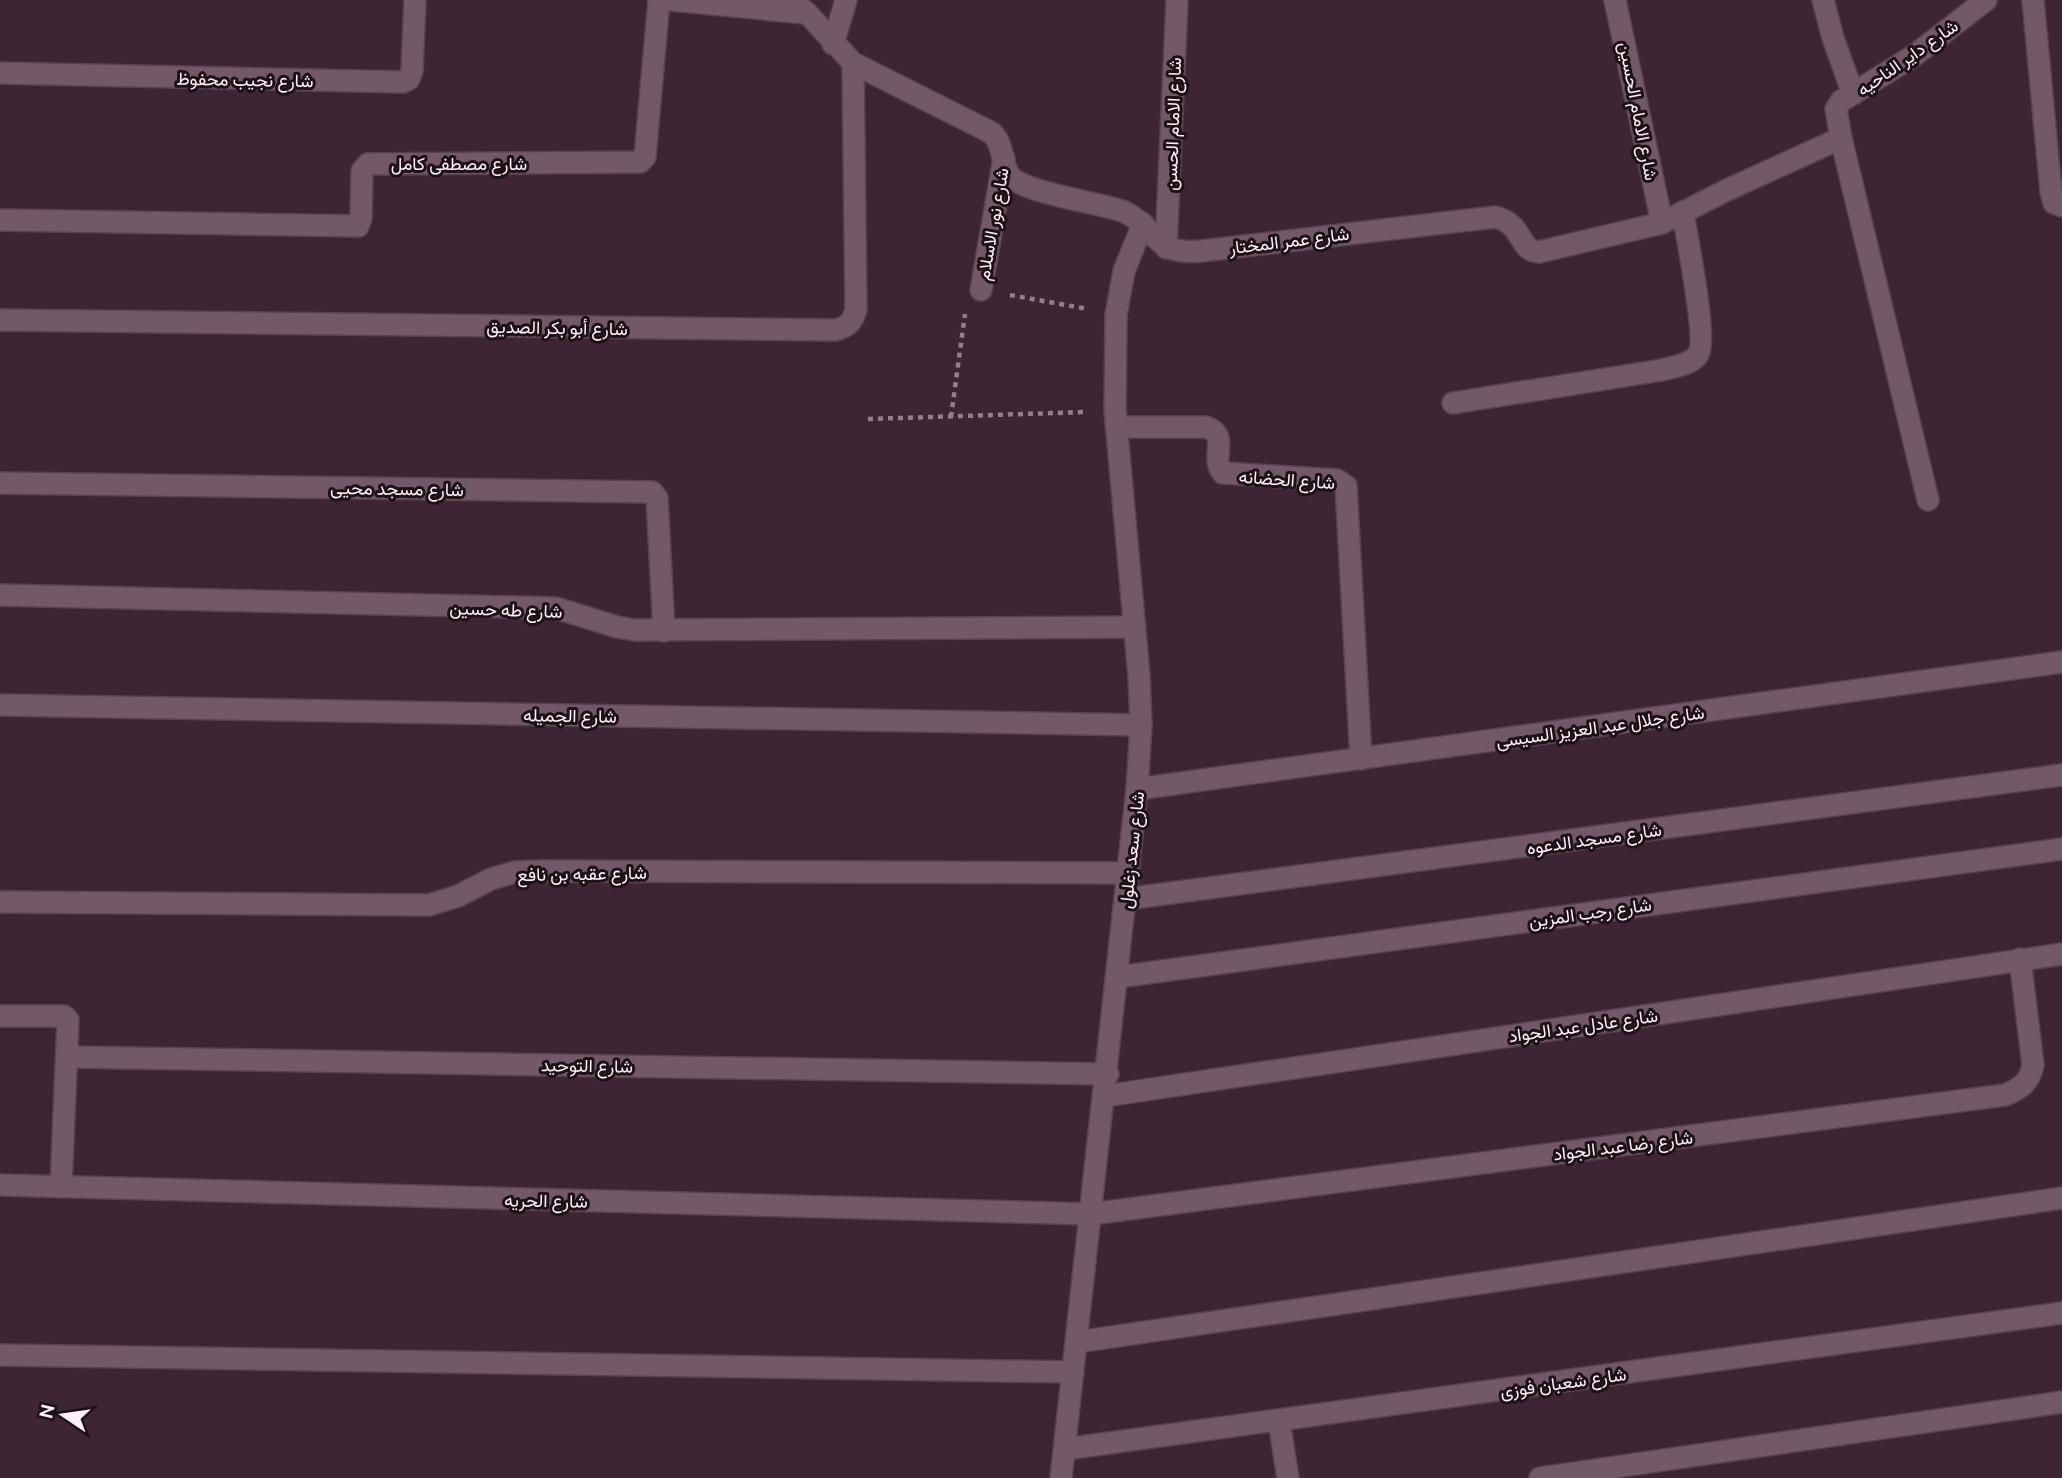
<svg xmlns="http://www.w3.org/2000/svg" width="2062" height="1478" font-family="Ubuntu,Vazirmatn,sans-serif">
	<rect width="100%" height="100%" fill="#3e2534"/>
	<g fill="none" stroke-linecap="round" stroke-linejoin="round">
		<!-- minor casing -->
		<g stroke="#59414f" stroke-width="24">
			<g id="minor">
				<polyline points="671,0 805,13"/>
				<path d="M790,0L807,13L853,63L992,133C1005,145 1000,165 1011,177C1026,193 1101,203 1125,212C1161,231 1152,255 1201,251L1495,217C1525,224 1517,251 1539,252L1662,223L1727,190L1841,138"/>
				<polyline points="1615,0 1662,223"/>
				<polyline points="1823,0 1833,38 1853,94"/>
				<polyline points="2033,0 2051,192 2054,203 2062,206"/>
				<polyline points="833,44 846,0"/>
				<polyline points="0,73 403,82 409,79 412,71 415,0"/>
				<polyline points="0,220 358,226 361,218 362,171 368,164 640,162 645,157 659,0"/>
				<polyline points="1166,248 1177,0"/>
				<polyline points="981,290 1004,158"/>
				<path d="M0,320L835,330C848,327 852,322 856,310L853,63"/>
				<path d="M1453,403L1662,370C1673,367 1689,365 1697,356C1709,342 1686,235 1683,212"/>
				<path d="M1117,427H1206C1231,436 1209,457 1223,473L1337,480L1346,486L1361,759"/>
				<polyline points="0,483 652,492 657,498 664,631"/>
				<polyline points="1928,500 1841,138 1836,109 1841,101 1915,55 1986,0"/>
				<polyline points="0,595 556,608 617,627 635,630 1135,627"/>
				<polyline points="0,705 1141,725"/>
				<polyline points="1137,789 2062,662"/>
				<polyline points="1126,899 2062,775"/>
				<polyline points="0,902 429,905 458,896 491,879 515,872 544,871 1129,873"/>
				<polyline points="1118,977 2062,849"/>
				<polyline points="0,1016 64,1016 68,1020 61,1187"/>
				<polyline points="67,1057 1108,1074"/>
				<polyline points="1105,1096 2062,954"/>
				<path d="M0,1185L1091,1214L2005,1095C2020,1089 2030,1082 2033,1065L2020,959"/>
				<polyline points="1077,1342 2062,1198"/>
				<polyline points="0,1355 1073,1372"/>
				<polyline points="1279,1421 1288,1478"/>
				<polyline points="1065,1449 2062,1313"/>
				<polyline points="1061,1478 1137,789 1141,725 1139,676 1115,410 1116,315 1124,271 1143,224"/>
				<polyline points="1540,1478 2062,1402"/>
			</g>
		</g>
		<!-- path -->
		<g stroke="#957f8c" stroke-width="4.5" stroke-dasharray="5 5" stroke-linecap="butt">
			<polyline points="1010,295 1088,309"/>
			<polyline points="951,417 965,314"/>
			<polyline points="868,419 1086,412"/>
		</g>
		<!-- minor -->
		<use href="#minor" stroke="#735968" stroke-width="21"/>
	</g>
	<g text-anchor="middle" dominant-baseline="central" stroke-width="6" stroke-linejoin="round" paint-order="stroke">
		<!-- street labels -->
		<g font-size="18" fill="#ffedf7" stroke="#1e1219">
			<text transform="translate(1907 57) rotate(-35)">شارع داير الناحيه</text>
			<text transform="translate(245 79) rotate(1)">شارع نجيب محفوظ</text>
			<text transform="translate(1639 111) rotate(79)">شارع الامام الحسين</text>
			<text transform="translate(1172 124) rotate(-88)">شارع الامام الحسن</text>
			<text x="459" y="163">شارع مصطفى كامل</text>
			<text transform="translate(992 224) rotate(-80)">شارع نور الاسلام</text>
			<text transform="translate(1289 240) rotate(-7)">شارع عمر المختار</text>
			<text transform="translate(557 327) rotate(1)">شارع أبو بكر الصديق</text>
			<text transform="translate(1287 479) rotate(4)">شارع الحضانه</text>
			<text transform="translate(397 488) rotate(1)">شارع مسجد محيى</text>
			<text transform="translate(506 609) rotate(2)">شارع طه حسين</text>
			<text transform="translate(570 715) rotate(1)">شارع الجميله</text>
			<text transform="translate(1600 726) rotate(-8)">شارع جلال عبد العزيز السيسى</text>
			<text transform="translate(1594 838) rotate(-8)">شارع مسجد الدعوه</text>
			<text transform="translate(1131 850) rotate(-84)">شارع سعد زغلول</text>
			<text transform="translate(582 873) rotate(-1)">شارع عقبه بن نافع</text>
			<text transform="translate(1590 912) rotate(-8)">شارع رجب المزين</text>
			<text transform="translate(1583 1025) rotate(-8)">شارع عادل عبد الجواد</text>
			<text transform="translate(587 1065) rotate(1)">شارع التوحيد</text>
			<text transform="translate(1623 1145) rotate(-7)">شارع رضا عبد الجواد</text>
			<text transform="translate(546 1200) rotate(1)">شارع الحريه</text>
			<text transform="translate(1563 1382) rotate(-8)">شارع شعبان فوزى</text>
		</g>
	</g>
	<!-- north arrow -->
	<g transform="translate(63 1415) rotate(283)" stroke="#1e1219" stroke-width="5" paint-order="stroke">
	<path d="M0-5L12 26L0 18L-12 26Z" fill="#ffedf7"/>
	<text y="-10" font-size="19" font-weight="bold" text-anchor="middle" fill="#ffedf7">N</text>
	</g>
</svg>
